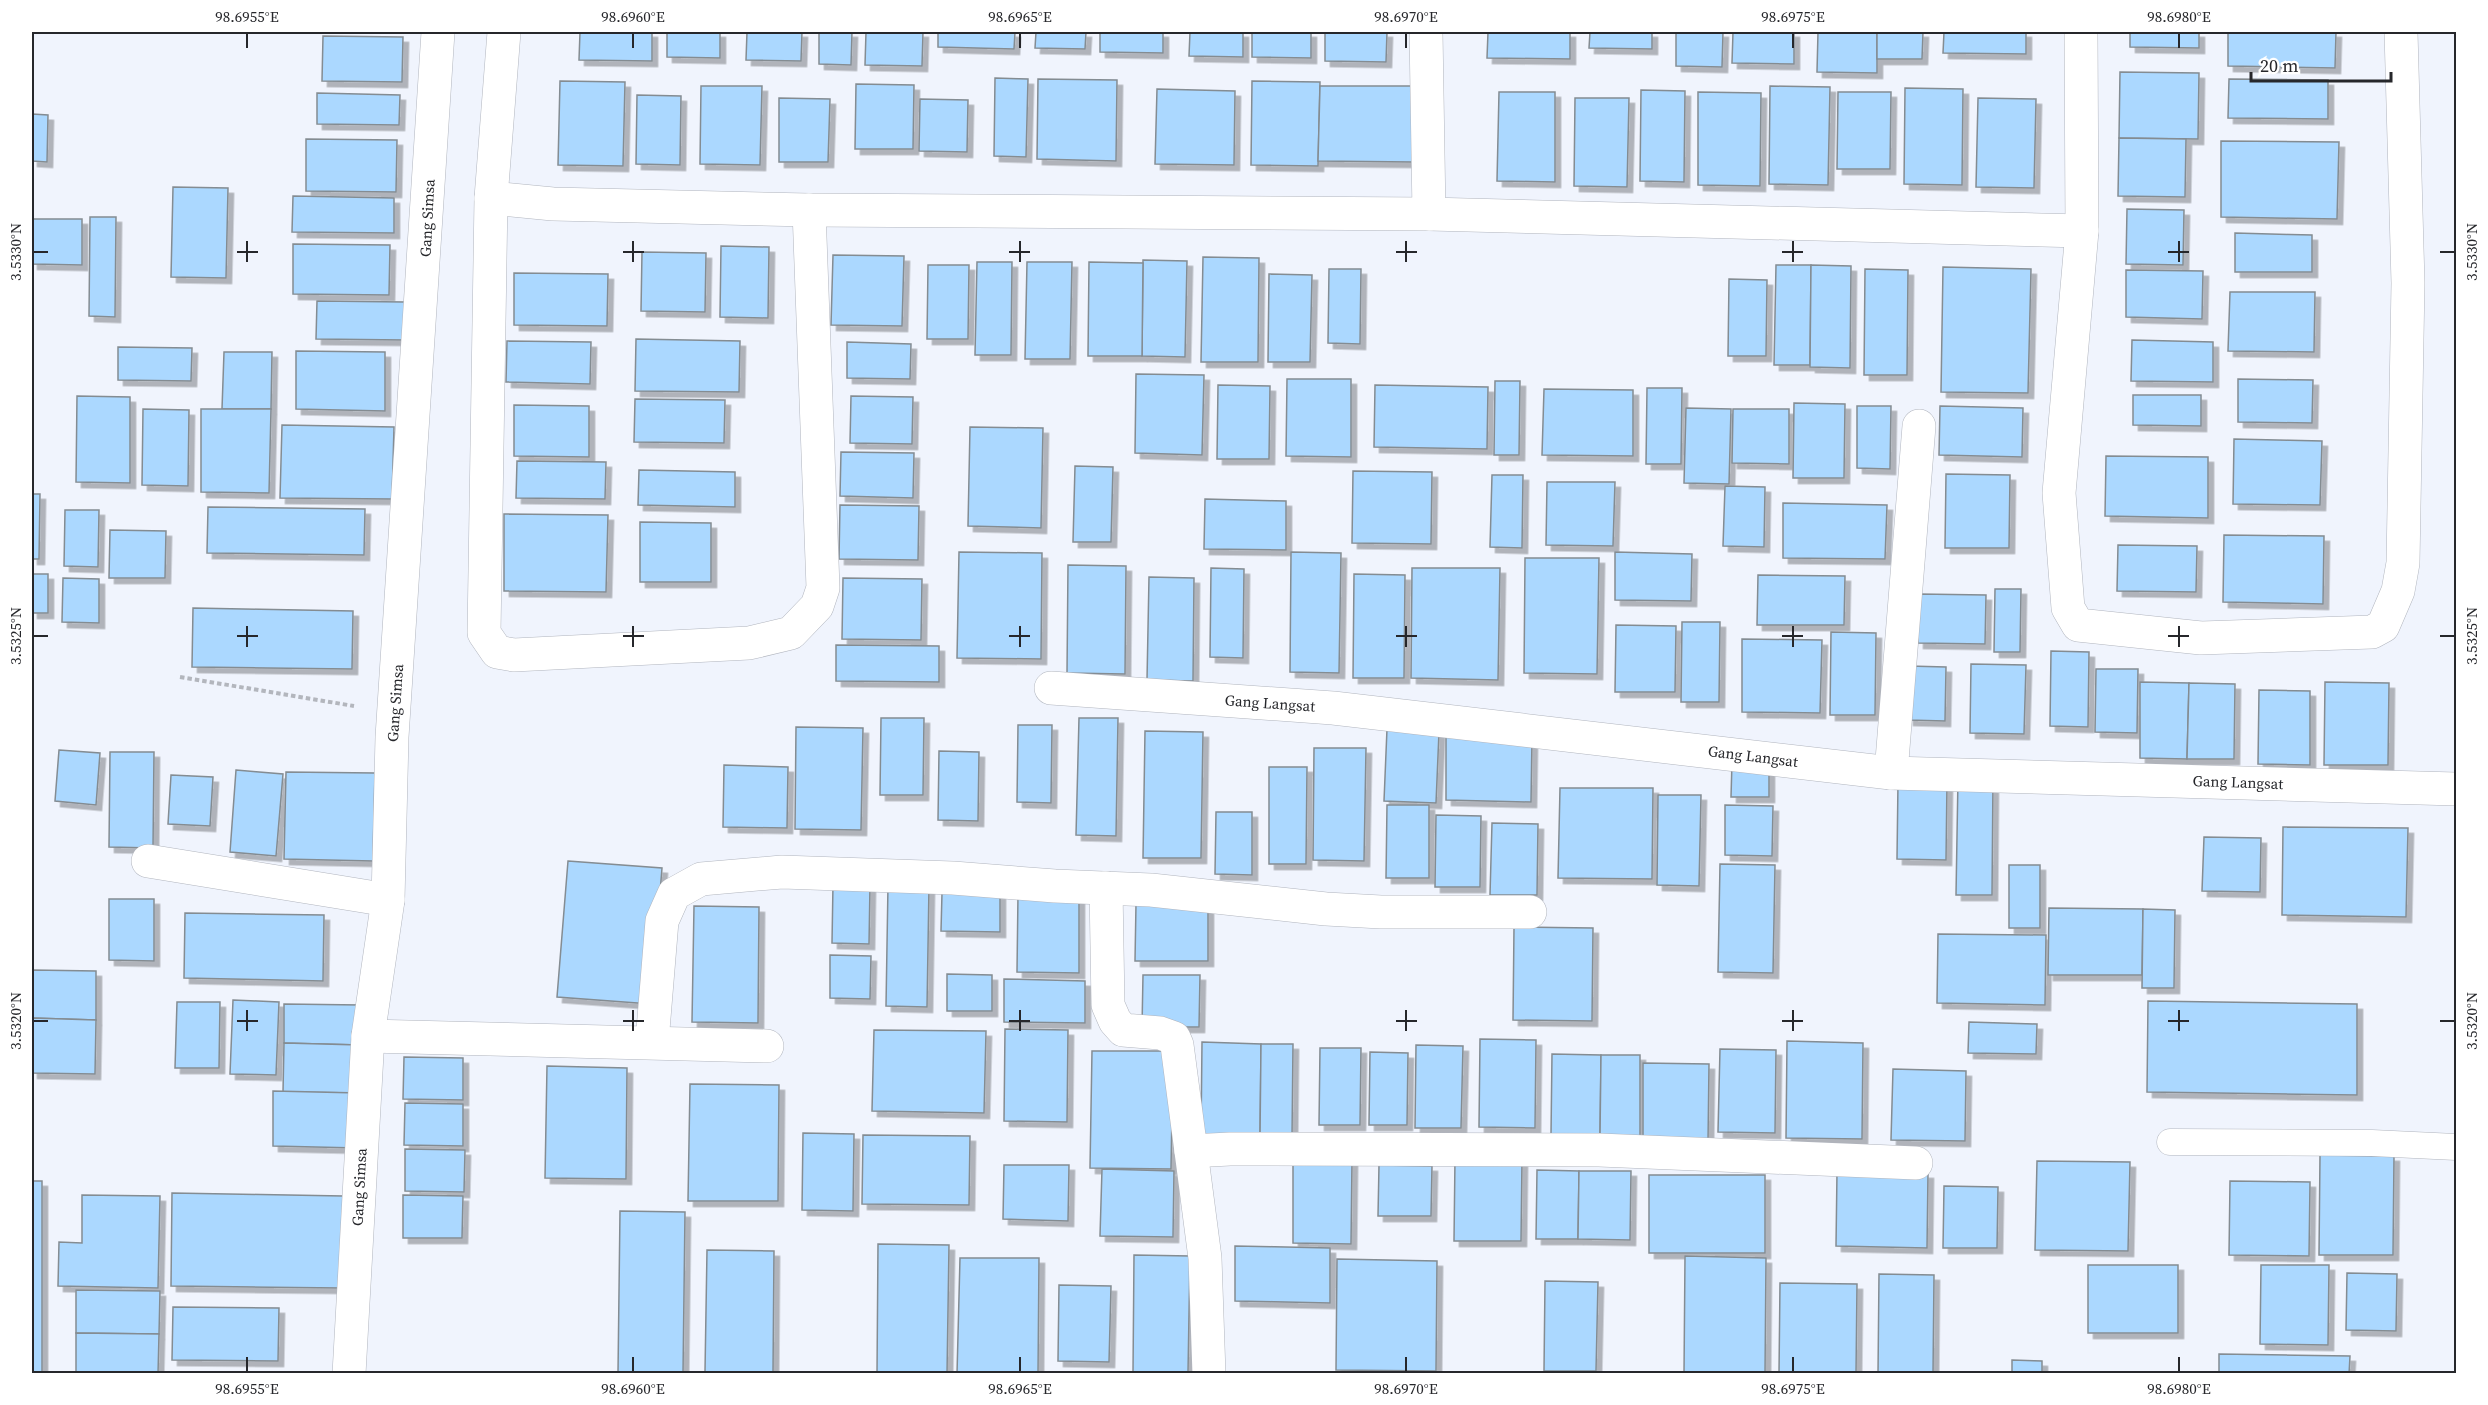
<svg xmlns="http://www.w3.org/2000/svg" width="2488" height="1405" font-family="'Source Serif 4',serif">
	<defs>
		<filter id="shadow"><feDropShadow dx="5.5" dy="5.5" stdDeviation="0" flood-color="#0004"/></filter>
	</defs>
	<rect width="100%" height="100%" fill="#f0f4fd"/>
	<!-- building -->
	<g fill="#abd8ff" stroke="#848c92" stroke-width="1.5" filter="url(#shadow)">
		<polygon points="580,32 652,32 652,61 579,60"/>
		<polygon points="667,32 720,32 720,58 667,57"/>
		<polygon points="747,32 802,32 801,61 746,60"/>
		<polygon points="819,32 852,32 851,65 819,64"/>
		<polygon points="866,32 923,32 922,66 865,65"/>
		<polygon points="938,32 1015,32 1014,49 938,47"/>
		<polygon points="1036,32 1086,32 1085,49 1035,48"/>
		<polygon points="1100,32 1163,32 1163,53 1100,52"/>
		<polygon points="1190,32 1243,32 1243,57 1189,56"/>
		<polygon points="1252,32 1311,32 1311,58 1252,57"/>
		<polygon points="1325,32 1387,32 1386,62 1325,61"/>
		<polygon points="1488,32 1570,32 1570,59 1487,58"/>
		<polygon points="1590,32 1652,32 1652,49 1589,48"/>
		<polygon points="1676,32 1723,32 1722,67 1676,66"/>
		<polygon points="1733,32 1794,32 1794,64 1732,63"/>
		<polygon points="1818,32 1877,32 1877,73 1817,72"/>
		<polygon points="1877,32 1923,32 1922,59 1877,59"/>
		<polygon points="1944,32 2026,32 2026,54 1943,53"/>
		<polygon points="2130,32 2199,32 2199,48 2130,47"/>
		<polygon points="2228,32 2336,32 2335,68 2228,66"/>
		<polygon points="323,36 403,37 402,82 322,81"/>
		<polygon points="2120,72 2199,73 2198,139 2119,138"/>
		<polygon points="995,78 1028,79 1026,157 994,156"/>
		<polygon points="1038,79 1117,80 1116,161 1037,159"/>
		<polygon points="2229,79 2328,80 2328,119 2228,118"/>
		<polygon points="560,81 625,82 623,166 558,165"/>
		<polygon points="1252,81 1320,82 1318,166 1251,165"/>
		<polygon points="856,84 914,85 913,149 855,149"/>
		<polygon points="701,86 762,86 760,165 700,164"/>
		<polygon points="1320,86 1414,86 1413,162 1318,161"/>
		<polygon points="1770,86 1830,87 1828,185 1769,184"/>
		<polygon points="1905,88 1963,89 1962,185 1904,184"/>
		<polygon points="1157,89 1235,91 1234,165 1155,164"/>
		<polygon points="1641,90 1685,91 1684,182 1640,181"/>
		<polygon points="1499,92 1555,92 1555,182 1497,181"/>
		<polygon points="1698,92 1761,93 1760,186 1698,185"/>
		<polygon points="1838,92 1891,92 1890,169 1837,169"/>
		<polygon points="317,93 400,95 399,125 317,124"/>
		<polygon points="637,95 681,96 680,165 636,164"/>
		<polygon points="779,98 830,99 828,162 779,162"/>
		<polygon points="1575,98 1629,98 1627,187 1574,186"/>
		<polygon points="1978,98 2036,99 2034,188 1976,187"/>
		<polygon points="920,99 968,100 967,152 919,151"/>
		<polygon points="32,114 48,115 47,162 32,161"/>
		<polygon points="2119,138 2186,139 2185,197 2118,196"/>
		<polygon points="306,139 397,140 396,192 306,191"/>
		<polygon points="2221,141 2339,142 2337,219 2221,217"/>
		<polygon points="173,187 228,188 226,278 171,277"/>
		<polygon points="293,196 394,198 394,233 292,232"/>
		<polygon points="2127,209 2184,210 2183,265 2126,264"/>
		<polygon points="90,217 116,217 115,317 89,316"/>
		<polygon points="32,219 82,219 82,265 32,264"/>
		<polygon points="2235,233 2312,235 2312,272 2235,272"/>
		<polygon points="293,244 390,245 389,295 293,294"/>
		<polygon points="721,246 769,247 768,318 720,317"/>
		<polygon points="642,252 706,253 705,312 641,311"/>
		<polygon points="833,255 904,256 902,326 831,325"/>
		<polygon points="1203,257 1259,258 1258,362 1201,362"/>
		<polygon points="1143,260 1187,261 1185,357 1142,356"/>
		<polygon points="977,262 1012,262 1011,355 975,355"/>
		<polygon points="1027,262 1072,262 1070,359 1025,359"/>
		<polygon points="1089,262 1143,263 1142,356 1088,356"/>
		<polygon points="928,265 969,265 968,339 927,339"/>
		<polygon points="1776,265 1811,265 1810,365 1774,365"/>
		<polygon points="1811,265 1851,266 1850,368 1810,367"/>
		<polygon points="1943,267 2031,269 2028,393 1941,392"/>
		<polygon points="1329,269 1361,269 1360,344 1328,343"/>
		<polygon points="1865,269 1908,270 1907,375 1864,375"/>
		<polygon points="2126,270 2203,271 2202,319 2126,317"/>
		<polygon points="514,273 608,274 607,326 514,325"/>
		<polygon points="1269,274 1312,275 1310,362 1268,362"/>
		<polygon points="1729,279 1767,280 1766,356 1728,356"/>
		<polygon points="2230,292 2315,292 2314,352 2228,351"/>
		<polygon points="317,301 405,302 405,340 316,339"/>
		<polygon points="636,339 740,341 739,392 635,391"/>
		<polygon points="2132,340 2213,342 2213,382 2131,381"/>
		<polygon points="507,341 591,342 590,384 506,382"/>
		<polygon points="847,342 911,344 910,379 847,378"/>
		<polygon points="118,347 192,348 191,381 118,380"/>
		<polygon points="296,351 385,352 385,411 296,409"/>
		<polygon points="224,352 272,352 271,409 222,409"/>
		<polygon points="1136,374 1204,375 1202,455 1135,453"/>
		<polygon points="1287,379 1351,379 1351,457 1286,456"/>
		<polygon points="2238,379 2313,380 2312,423 2238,422"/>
		<polygon points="1495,381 1520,381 1519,455 1494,455"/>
		<polygon points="1218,385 1270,386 1269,459 1217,459"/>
		<polygon points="1375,385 1488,387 1487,449 1374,447"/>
		<polygon points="1647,388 1682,388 1681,464 1646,464"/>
		<polygon points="1544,389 1633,390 1633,456 1542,455"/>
		<polygon points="2133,395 2201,395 2201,426 2133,425"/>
		<polygon points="77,396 130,397 130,483 76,482"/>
		<polygon points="851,396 913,397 912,444 850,443"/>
		<polygon points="635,399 725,400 724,443 634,442"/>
		<polygon points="1794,403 1845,404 1844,478 1793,478"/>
		<polygon points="514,405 589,406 589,457 514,456"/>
		<polygon points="1857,406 1891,406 1890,469 1857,468"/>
		<polygon points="1940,406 2023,408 2022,457 1939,455"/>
		<polygon points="1686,408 1731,409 1729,484 1684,483"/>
		<polygon points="143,409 189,410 188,486 142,485"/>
		<polygon points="201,409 271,409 269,493 201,492"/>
		<polygon points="1733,409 1789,409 1789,464 1732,463"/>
		<polygon points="282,425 394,427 392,499 280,498"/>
		<polygon points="970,427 1043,428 1041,528 968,526"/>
		<polygon points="2234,439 2322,441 2320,505 2233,504"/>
		<polygon points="841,452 914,453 913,498 840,496"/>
		<polygon points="2106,456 2208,457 2208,518 2105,516"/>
		<polygon points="517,461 606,462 605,499 516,498"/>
		<polygon points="1075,466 1113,467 1111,542 1073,542"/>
		<polygon points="639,470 735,472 735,507 638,505"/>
		<polygon points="1353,471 1432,472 1431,544 1352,543"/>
		<polygon points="1946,474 2010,475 2009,548 1945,548"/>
		<polygon points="1492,475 1523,475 1522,548 1490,547"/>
		<polygon points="1547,482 1615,482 1613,546 1546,545"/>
		<polygon points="1725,486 1765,487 1764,547 1723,546"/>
		<polygon points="32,494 40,494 39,559 32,559"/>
		<polygon points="1205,499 1286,501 1286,550 1204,549"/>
		<polygon points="1783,503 1887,505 1885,559 1783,558"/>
		<polygon points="840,505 919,506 918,560 839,559"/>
		<polygon points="208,507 365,509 364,555 207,553"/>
		<polygon points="65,510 99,510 98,567 64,566"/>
		<polygon points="504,514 608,515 606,592 504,591"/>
		<polygon points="640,522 711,523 711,582 640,582"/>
		<polygon points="110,530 166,531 165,578 109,578"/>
		<polygon points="2224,535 2324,536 2323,604 2223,602"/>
		<polygon points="2118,545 2197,546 2196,592 2117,591"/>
		<polygon points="959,552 1042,553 1041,659 957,658"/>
		<polygon points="1291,552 1341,553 1339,673 1290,672"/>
		<polygon points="1615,552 1692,554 1691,601 1615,600"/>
		<polygon points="1525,558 1599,558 1597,674 1524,673"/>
		<polygon points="1068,565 1126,566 1125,674 1067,673"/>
		<polygon points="1211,568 1244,569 1243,658 1210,657"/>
		<polygon points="1412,568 1500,568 1498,680 1411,678"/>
		<rect x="32" y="574" width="16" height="39"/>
		<polygon points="1354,574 1405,575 1404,678 1353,678"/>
		<polygon points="1758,575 1845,576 1844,625 1757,625"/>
		<polygon points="1149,577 1194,578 1193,681 1147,680"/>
		<polygon points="63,578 99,579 99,623 62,622"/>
		<polygon points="843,578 922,579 921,640 842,639"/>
		<polygon points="1995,589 2021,589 2020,652 1994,652"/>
		<polygon points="1919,594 1986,595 1985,644 1918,643"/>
		<polygon points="193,608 353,611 352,669 192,667"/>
		<polygon points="1682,622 1720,622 1719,702 1681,702"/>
		<polygon points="1616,625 1676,626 1675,692 1615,692"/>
		<polygon points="1831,632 1876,633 1875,715 1830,715"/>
		<polygon points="1742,639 1822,640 1820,713 1742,712"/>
		<polygon points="836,645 939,646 939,682 836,681"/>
		<polygon points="2051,651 2089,652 2088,727 2050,726"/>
		<polygon points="1971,664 2026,665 2024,734 1970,733"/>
		<polygon points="1908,666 1946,667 1945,721 1908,720"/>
		<polygon points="2096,669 2138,669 2137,733 2095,732"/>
		<polygon points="2140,682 2189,683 2187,759 2140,758"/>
		<polygon points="2325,682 2389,683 2388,765 2324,765"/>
		<polygon points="2189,683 2235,684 2234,759 2187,759"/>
		<polygon points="2259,690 2310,691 2310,765 2258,764"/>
		<polygon points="881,718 924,718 923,795 880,795"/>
		<polygon points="1079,718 1118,718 1116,836 1076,835"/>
		<polygon points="1018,725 1052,725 1051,803 1017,802"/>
		<polygon points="796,727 863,728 861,830 795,829"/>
		<polygon points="1387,729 1439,732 1436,803 1384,801"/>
		<polygon points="1145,731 1203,732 1201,858 1143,858"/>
		<polygon points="1446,737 1532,738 1531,802 1446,800"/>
		<polygon points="1314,748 1366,748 1364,861 1313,860"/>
		<polygon points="59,750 100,753 96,805 55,801"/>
		<polygon points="939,751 979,752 978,821 938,820"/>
		<polygon points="110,752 154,752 153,848 109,847"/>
		<polygon points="1732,762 1769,763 1769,797 1731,797"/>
		<polygon points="724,765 788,767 787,828 723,827"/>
		<polygon points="1269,767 1307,767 1306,864 1269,864"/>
		<polygon points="236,770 283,774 276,856 230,852"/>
		<polygon points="286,772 375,773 373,861 284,859"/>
		<polygon points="171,775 213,777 210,826 168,824"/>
		<polygon points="1958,778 1993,778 1992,895 1956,895"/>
		<polygon points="1898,782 1947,782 1946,860 1897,859"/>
		<polygon points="1560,788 1653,788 1652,879 1558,878"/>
		<polygon points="1658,795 1701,795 1699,886 1657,885"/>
		<polygon points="1387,805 1429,805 1429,878 1386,878"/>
		<polygon points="1725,805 1773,806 1772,856 1725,855"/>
		<polygon points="1216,812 1252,812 1252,875 1215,874"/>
		<polygon points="1436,815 1481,816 1480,887 1435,887"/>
		<polygon points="1492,823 1538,824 1537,895 1490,895"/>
		<polygon points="2283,827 2408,828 2406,917 2282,915"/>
		<polygon points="2204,837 2261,838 2260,892 2202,891"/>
		<polygon points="568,861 662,868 651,1004 557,997"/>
		<polygon points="1720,864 1775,865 1773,973 1718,972"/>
		<rect x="2009" y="865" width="31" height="63"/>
		<polygon points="833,884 870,885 869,944 832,943"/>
		<polygon points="888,885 929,886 927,1007 886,1006"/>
		<polygon points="942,893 1000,894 1000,932 941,931"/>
		<polygon points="1018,894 1079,895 1079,973 1017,972"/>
		<polygon points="109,899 154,899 154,961 109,960"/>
		<polygon points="1136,904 1208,905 1208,961 1135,961"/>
		<polygon points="694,906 759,907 758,1023 692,1022"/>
		<polygon points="2049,908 2143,909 2142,975 2048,975"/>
		<polygon points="2143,909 2175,910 2174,988 2142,988"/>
		<polygon points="185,913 324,915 323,981 184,978"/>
		<polygon points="1514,927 1593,928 1592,1021 1513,1020"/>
		<polygon points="1938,934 2046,935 2045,1005 1937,1003"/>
		<polygon points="830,955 871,956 870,999 830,998"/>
		<polygon points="32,970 96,971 96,1020 32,1018"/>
		<polygon points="947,974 992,975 992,1011 947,1011"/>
		<polygon points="1143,975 1200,975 1199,1027 1142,1027"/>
		<polygon points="1004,979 1085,981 1085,1023 1004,1022"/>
		<polygon points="233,1000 279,1002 276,1075 230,1074"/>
		<polygon points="2148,1001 2357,1004 2357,1095 2147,1092"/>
		<polygon points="177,1002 220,1002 219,1068 175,1068"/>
		<polygon points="284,1004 361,1005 360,1045 284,1043"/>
		<polygon points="32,1018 96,1020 95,1074 32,1073"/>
		<polygon points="1969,1022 2037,1024 2036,1054 1968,1053"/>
		<polygon points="1005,1029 1068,1030 1067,1122 1004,1121"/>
		<polygon points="874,1030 986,1031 984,1113 872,1111"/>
		<polygon points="1480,1039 1536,1040 1535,1128 1479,1127"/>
		<polygon points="1787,1041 1863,1043 1862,1139 1786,1138"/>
		<polygon points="1202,1042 1261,1044 1260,1137 1201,1136"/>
		<polygon points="284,1043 360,1045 359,1093 283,1092"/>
		<polygon points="1261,1044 1293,1044 1292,1137 1260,1137"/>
		<polygon points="1416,1045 1463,1046 1461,1128 1415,1128"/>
		<polygon points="1320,1048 1361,1048 1360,1125 1319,1125"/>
		<polygon points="1720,1049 1776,1050 1775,1133 1718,1132"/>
		<polygon points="1092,1051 1173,1051 1171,1169 1090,1168"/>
		<polygon points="1370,1052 1408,1053 1407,1125 1369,1125"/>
		<polygon points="1552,1054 1601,1055 1600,1136 1551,1135"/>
		<polygon points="1601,1055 1640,1055 1640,1137 1600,1136"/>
		<polygon points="404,1057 463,1058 463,1100 403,1099"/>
		<polygon points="1643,1063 1709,1064 1708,1142 1643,1141"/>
		<polygon points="547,1066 627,1068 626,1179 545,1178"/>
		<polygon points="1893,1069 1966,1071 1965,1141 1891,1140"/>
		<polygon points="690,1084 779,1085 778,1201 688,1201"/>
		<polygon points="273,1091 359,1093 358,1148 273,1146"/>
		<polygon points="405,1103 463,1104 463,1146 404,1145"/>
		<polygon points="803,1133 854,1134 853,1211 802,1210"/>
		<polygon points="863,1135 970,1136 969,1205 862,1204"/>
		<polygon points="405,1149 465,1150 464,1192 405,1191"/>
		<polygon points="2320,1155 2394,1156 2393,1255 2319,1255"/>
		<polygon points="1455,1158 1522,1159 1521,1241 1454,1241"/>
		<polygon points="1293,1159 1352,1160 1351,1244 1293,1243"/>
		<polygon points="2037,1161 2130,1162 2128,1251 2035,1250"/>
		<polygon points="1004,1165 1069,1165 1068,1221 1003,1219"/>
		<polygon points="1379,1165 1432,1166 1431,1216 1378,1216"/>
		<polygon points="1102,1169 1174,1171 1173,1237 1100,1236"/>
		<polygon points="1537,1170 1579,1171 1578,1239 1536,1239"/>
		<polygon points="1579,1171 1631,1171 1630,1240 1578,1239"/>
		<polygon points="1837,1172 1928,1173 1927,1248 1836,1246"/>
		<rect x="1649" y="1175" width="116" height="78"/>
		<rect x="32" y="1181" width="10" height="193"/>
		<polygon points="2230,1181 2310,1182 2309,1256 2229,1255"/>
		<polygon points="1944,1186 1998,1187 1997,1248 1943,1248"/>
		<polygon points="172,1193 343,1196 342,1288 171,1286"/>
		<polygon points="82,1195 160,1196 158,1288 58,1286 59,1242 82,1243"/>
		<polygon points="403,1195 463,1196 462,1238 403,1238"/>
		<polygon points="620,1211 685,1212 683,1374 618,1373"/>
		<polygon points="878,1244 949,1245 947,1374 877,1374"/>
		<polygon points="1235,1246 1330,1248 1330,1303 1235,1301"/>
		<polygon points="707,1250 774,1251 773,1373 705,1372"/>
		<polygon points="1134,1255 1190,1256 1188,1373 1133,1372"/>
		<polygon points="1685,1256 1766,1258 1765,1374 1684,1374"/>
		<polygon points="960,1258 1039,1258 1038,1374 957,1374"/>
		<polygon points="1337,1259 1437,1261 1436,1371 1336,1370"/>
		<rect x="2088" y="1265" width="90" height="68"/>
		<polygon points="2261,1265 2329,1265 2328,1345 2260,1344"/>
		<polygon points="2347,1273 2397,1274 2396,1331 2346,1330"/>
		<polygon points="1879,1274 1934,1275 1933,1374 1878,1374"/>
		<polygon points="1545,1281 1598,1282 1596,1371 1544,1371"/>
		<polygon points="1780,1283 1857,1284 1856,1374 1779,1374"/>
		<polygon points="1059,1285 1111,1286 1109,1362 1058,1361"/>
		<polygon points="76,1290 160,1291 159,1334 76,1333"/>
		<polygon points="173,1307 279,1308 278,1361 172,1360"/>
		<polygon points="76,1333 159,1334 158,1374 76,1374"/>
		<polygon points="2219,1354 2350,1356 2349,1374 2219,1374"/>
		<polygon points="2012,1360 2042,1361 2042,1374 2012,1374"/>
	</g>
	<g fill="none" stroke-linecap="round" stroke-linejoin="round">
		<!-- service casing -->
		<g stroke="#b1b5be" stroke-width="27">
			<polyline id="service" points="2170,1142 2372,1143 2456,1147"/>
		</g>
		<!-- minor casing -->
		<g stroke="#b1b5be" stroke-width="34">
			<g id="minor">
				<polyline points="504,32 491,198 484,633 497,652 514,655 749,643 791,633 817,606 823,588 809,210"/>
				<polyline points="1426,32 1429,214"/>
				<polyline points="2081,32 2082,231 2059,493 2068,608 2078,625 2201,638 2372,632 2383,626 2398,591 2403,563 2408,283 2401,32"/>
				<polyline points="491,198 553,204 809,210 1429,214 2082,231"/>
				<polyline points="1051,688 1333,708 1891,773 2456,789"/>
				<polyline points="1891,773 1919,426"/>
				<polyline points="148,861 388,900"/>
				<polyline points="1106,888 1108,1005 1115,1021 1123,1030 1160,1033 1174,1038 1177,1045 1191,1151 1230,1149 1599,1150 1916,1163"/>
				<polyline points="368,1036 767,1046"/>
				<polyline points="652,1042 662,921 674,894 701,879 782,872 953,878 1055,886 1151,890 1326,909 1381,912 1530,912"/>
				<polyline points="1191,1151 1205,1258 1209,1374"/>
				<polyline points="349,1374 368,1036 388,900 392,737 438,32"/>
			</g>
		</g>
		<!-- path -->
		<polyline stroke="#b3b6bd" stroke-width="4" stroke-dasharray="4.5 3" stroke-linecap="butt" points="180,677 354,706"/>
		<!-- service -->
		<use href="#service" stroke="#fff" stroke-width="26"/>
		<!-- minor -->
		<use href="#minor" stroke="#fff" stroke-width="33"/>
	</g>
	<!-- ticks -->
	<path fill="none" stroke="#26272b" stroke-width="2" d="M247,33V48M633,33V48M1020,33V48M1406,33V48M1793,33V48M2179,33V48M247,241V262M633,241V262M1020,241V262M1406,241V262M1793,241V262M2179,241V262M33,252H48M237,252H258M623,252H644M1009,252H1030M1396,252H1417M1782,252H1803M2168,252H2189M2440,252H2455M247,626V647M633,626V647M1020,626V647M1406,626V647M1793,626V647M2179,626V647M33,636H48M237,636H258M623,636H644M1009,636H1030M1396,636H1417M1782,636H1803M2168,636H2189M2440,636H2455M247,1010V1031M633,1010V1031M1020,1010V1031M1406,1010V1031M1793,1010V1031M2179,1010V1031M33,1021H48M237,1021H258M623,1021H644M1009,1021H1030M1396,1021H1417M1782,1021H1803M2168,1021H2189M2440,1021H2455M247,1357V1372M633,1357V1372M1020,1357V1372M1406,1357V1372M1793,1357V1372M2179,1357V1372"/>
	<g text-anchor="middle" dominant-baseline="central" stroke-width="4.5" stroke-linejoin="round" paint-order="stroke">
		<!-- street labels -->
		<g font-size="15" fill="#26272b" stroke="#fff">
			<text transform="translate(427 218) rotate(-87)">Gang Simsa</text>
			<text transform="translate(395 703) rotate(-86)">Gang Simsa</text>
			<text transform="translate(1270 703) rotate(4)">Gang Langsat</text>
			<text transform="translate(1753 756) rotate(7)">Gang Langsat</text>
			<text transform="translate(2238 782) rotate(2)">Gang Langsat</text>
			<text transform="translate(359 1187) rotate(-87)">Gang Simsa</text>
		</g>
	</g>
	<!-- border -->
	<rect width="2488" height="1405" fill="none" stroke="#ffffff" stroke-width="66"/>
	<!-- scale -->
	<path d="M2251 72v9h140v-9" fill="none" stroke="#26272b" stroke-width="3"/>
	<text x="2260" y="72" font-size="18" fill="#26272b" stroke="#ffffff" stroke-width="4.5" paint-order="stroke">20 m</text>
	<rect x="33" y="33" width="2422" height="1339" fill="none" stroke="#26272b" stroke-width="2"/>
	<g font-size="15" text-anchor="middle" fill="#26272b">
		<text x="247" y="22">98.6955°E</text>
		<text x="633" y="22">98.6960°E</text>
		<text x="1020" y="22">98.6965°E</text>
		<text x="1406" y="22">98.6970°E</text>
		<text x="1793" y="22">98.6975°E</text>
		<text x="2179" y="22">98.6980°E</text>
		<text transform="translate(16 252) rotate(-90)" y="5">3.5330°N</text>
		<text transform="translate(2472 252) rotate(-90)" y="5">3.5330°N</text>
		<text transform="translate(16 636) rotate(-90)" y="5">3.5325°N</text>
		<text transform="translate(2472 636) rotate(-90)" y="5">3.5325°N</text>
		<text transform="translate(16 1021) rotate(-90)" y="5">3.5320°N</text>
		<text transform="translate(2472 1021) rotate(-90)" y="5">3.5320°N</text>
		<text x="247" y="1394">98.6955°E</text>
		<text x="633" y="1394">98.6960°E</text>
		<text x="1020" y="1394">98.6965°E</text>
		<text x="1406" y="1394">98.6970°E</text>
		<text x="1793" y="1394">98.6975°E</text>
		<text x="2179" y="1394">98.6980°E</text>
	</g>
</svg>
